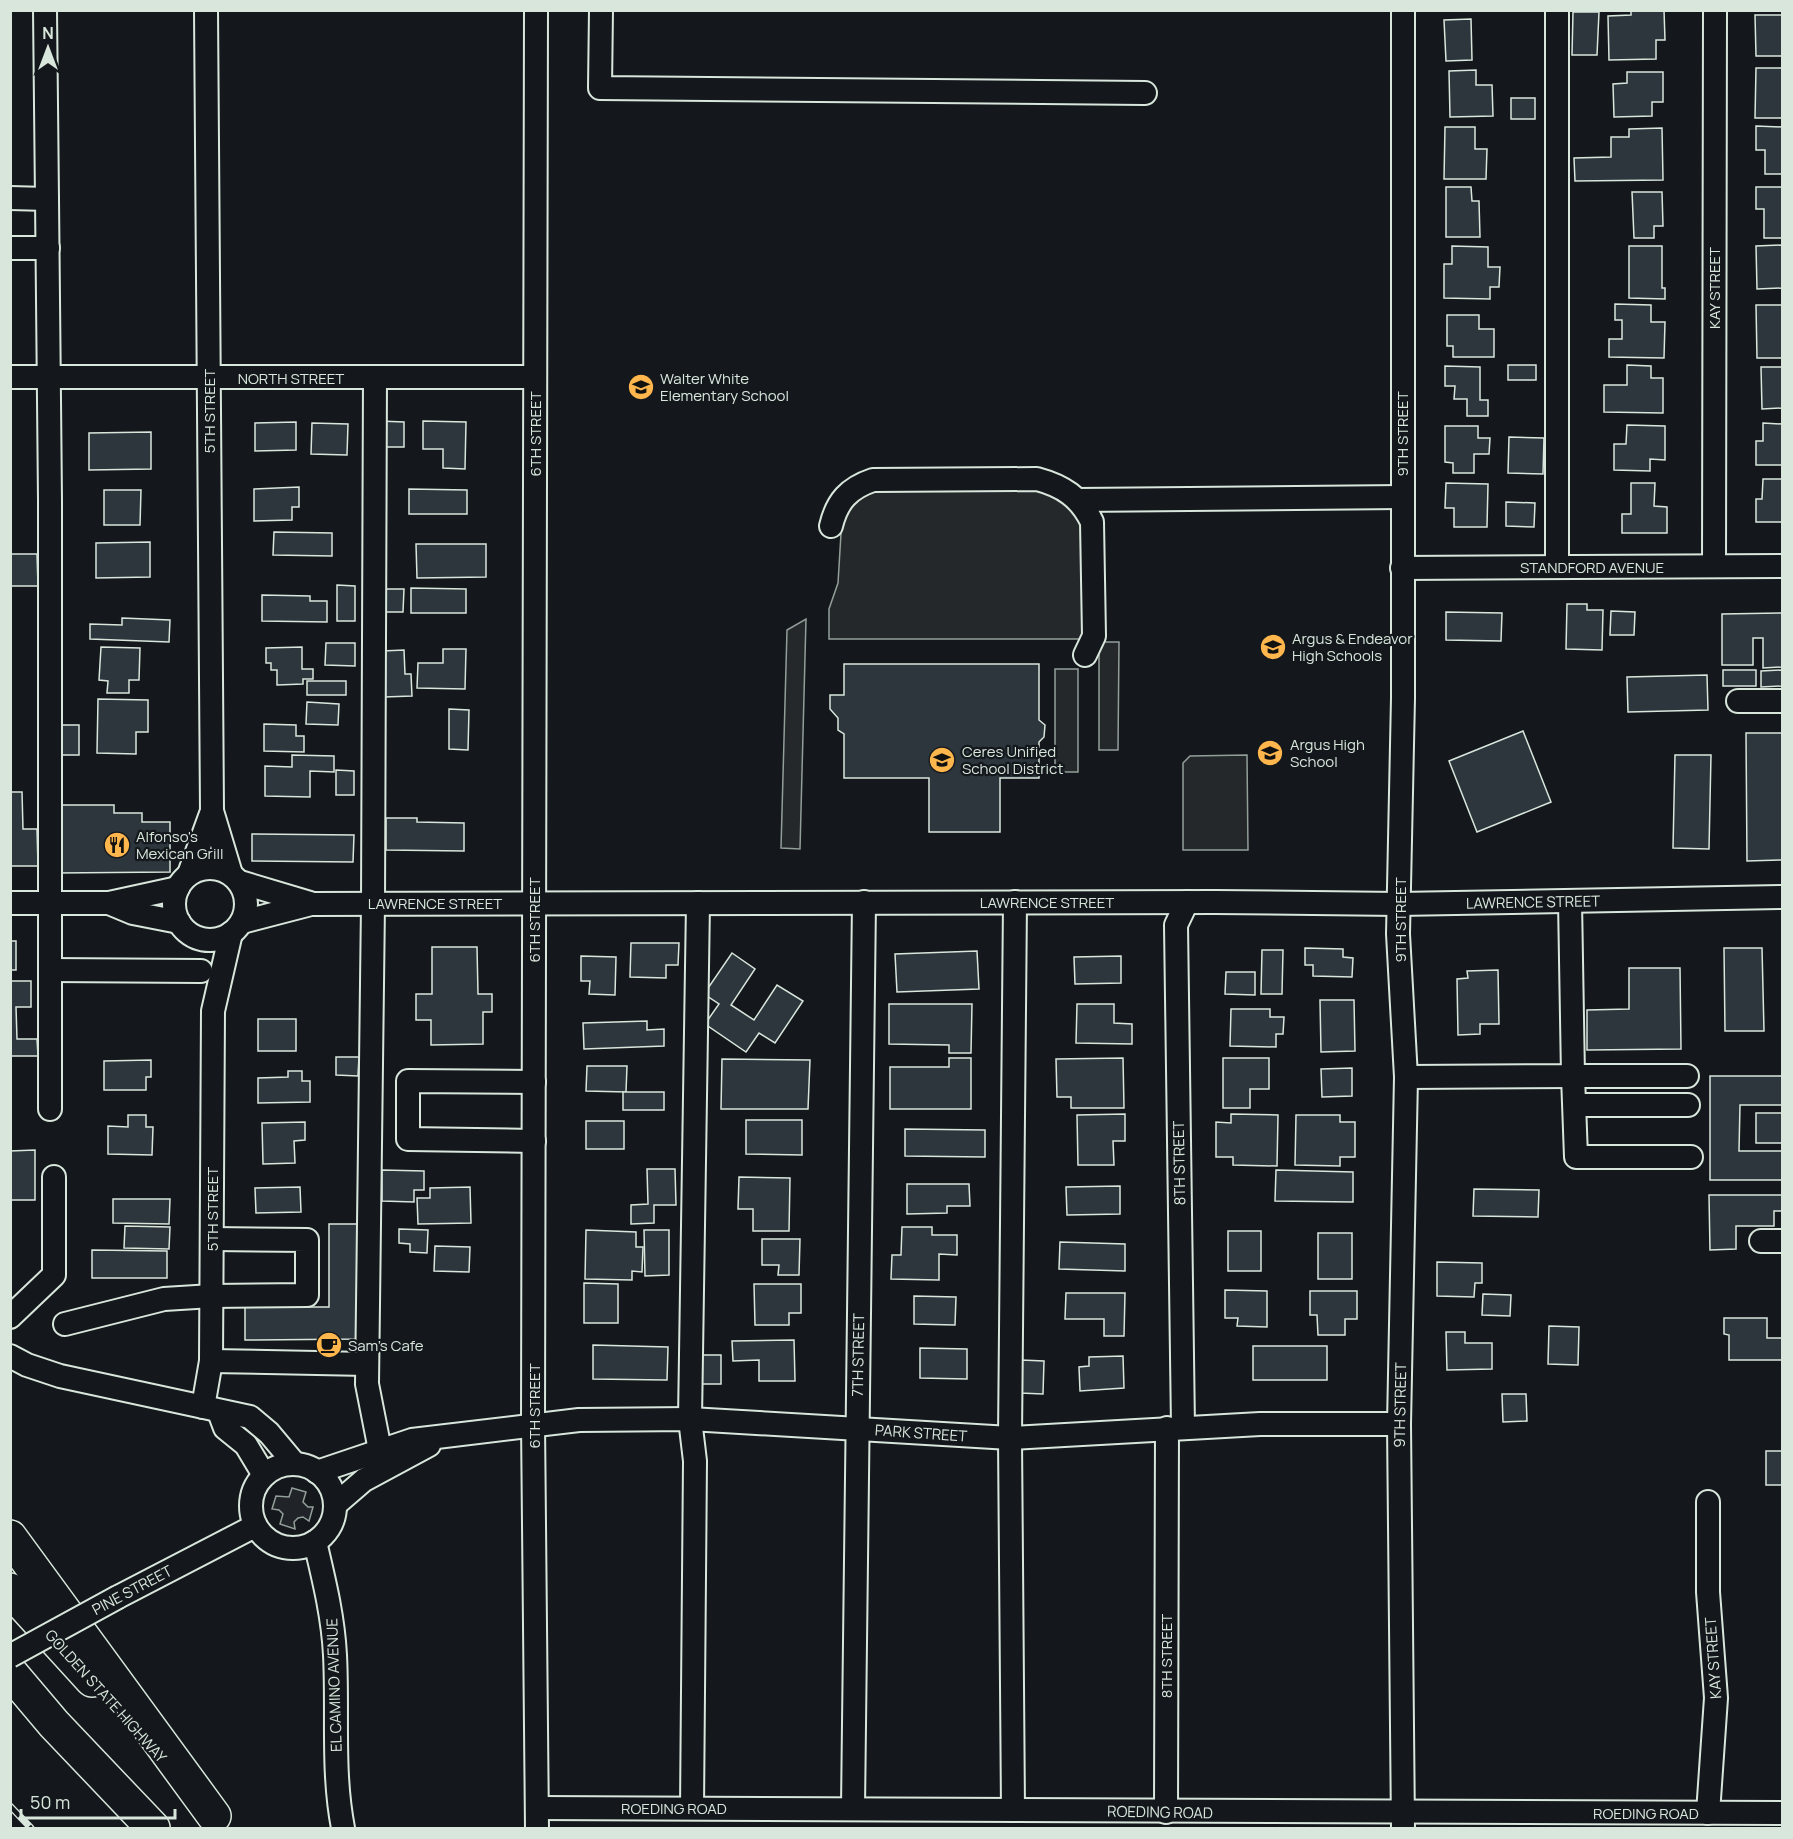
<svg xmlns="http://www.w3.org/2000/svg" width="1793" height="1839" font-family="Manrope,sans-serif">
	<rect width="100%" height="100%" fill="#14181c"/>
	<!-- green -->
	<polygon fill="#202428" stroke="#939e99" stroke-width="1.5" points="292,1488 306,1492 303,1502 308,1507 313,1507 309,1521 303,1517 298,1518 294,1522 295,1529 280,1524 283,1514 279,1510 272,1509 276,1496 289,1497"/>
	<!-- parking -->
	<g fill="#24282b" stroke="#939e99" stroke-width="1.5">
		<polygon points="1031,489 1050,492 1067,502 1078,515 1084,532 1085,639 829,639 829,609 838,583 842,517 848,507 867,492"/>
		<polygon points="806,619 800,849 781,848 787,630"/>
		<polygon points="1099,642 1119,642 1118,750 1099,750"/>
		<rect x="1055" y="669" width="23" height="103"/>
		<polygon points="1247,755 1248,850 1183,850 1183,763 1190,756"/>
	</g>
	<!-- building -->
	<g fill="#2c363c" stroke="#d8e6dc" stroke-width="1.5">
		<polygon points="1631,10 1664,10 1665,40 1656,40 1656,59 1609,60 1608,16 1631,15"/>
		<polygon points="1573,12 1599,12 1597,55 1572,55"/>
		<polygon points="1755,15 1782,15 1782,56 1756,56"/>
		<polygon points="1471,19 1472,60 1446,61 1444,20"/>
		<polygon points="1756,68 1782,68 1782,118 1755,118"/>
		<polygon points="1476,70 1476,85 1492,85 1493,116 1450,117 1449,71"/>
		<polygon points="1627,72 1663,72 1663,102 1652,102 1652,116 1614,117 1613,84 1627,83"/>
		<rect x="1511" y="98" width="24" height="21"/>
		<polygon points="1756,126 1782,127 1782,174 1765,174 1765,150 1756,150"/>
		<polygon points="1445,127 1475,127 1475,149 1487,149 1486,179 1444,179"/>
		<polygon points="1662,128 1663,180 1575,181 1574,158 1611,157 1611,137 1629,137 1629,129"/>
		<polygon points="1446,187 1471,187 1472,201 1479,201 1480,237 1446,237"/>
		<polygon points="1756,187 1782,187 1782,238 1764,238 1764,209 1756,209"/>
		<polygon points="1632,192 1662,192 1663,226 1654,226 1654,238 1634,238"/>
		<polygon points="1782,245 1782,288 1757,289 1756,246"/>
		<polygon points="1452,246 1488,247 1488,267 1500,267 1499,287 1490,287 1490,299 1444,298 1444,264 1452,264"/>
		<polygon points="1629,246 1662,246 1662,288 1665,288 1665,299 1629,298"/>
		<polygon points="1615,304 1651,305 1651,322 1665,322 1664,358 1609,357 1609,339 1622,339 1622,320 1615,320"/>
		<polygon points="1756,305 1782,305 1782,358 1757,358"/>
		<polygon points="1447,315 1479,315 1479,329 1494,329 1494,357 1453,357 1453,346 1447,346"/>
		<rect x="1508" y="365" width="28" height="15"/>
		<polygon points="1627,365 1651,366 1651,378 1663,378 1663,413 1604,412 1604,385 1627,385"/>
		<polygon points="1445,366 1480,367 1480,400 1488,400 1488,416 1467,416 1467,399 1454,399 1455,386 1445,386"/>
		<polygon points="1761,367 1782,367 1782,408 1762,409"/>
		<polygon points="379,421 404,422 404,447 379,447"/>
		<polygon points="423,421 466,422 465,469 443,468 443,449 423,449"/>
		<polygon points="296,422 296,450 255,451 255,423"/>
		<polygon points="312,423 348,424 347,455 311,454"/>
		<polygon points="1763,423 1782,424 1782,465 1756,465 1756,441 1763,441"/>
		<polygon points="1627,425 1665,426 1665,460 1650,459 1650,471 1614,470 1614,444 1626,444"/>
		<polygon points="1445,426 1478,426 1478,438 1490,438 1489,454 1474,454 1474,473 1453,473 1453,463 1445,462"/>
		<polygon points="151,432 151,469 89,470 89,433"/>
		<polygon points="1509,437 1544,438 1543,474 1508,473"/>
		<polygon points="1763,479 1782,479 1782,522 1756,522 1756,499 1762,499"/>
		<polygon points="1446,483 1488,484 1487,527 1454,527 1454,508 1445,508"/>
		<polygon points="1631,483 1655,483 1654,506 1667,507 1667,533 1622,533 1622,514 1631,514"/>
		<polygon points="299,487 299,507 292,507 292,520 254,521 254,489"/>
		<polygon points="409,489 467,490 467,514 409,514"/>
		<polygon points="104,490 141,490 140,525 104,525"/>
		<polygon points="1506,502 1535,503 1534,527 1506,526"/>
		<polygon points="274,532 332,533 332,556 273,555"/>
		<polygon points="150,542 150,577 96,578 96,543"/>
		<polygon points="416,544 486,544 486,577 417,578"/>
		<polygon points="10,554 37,554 38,586 10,586"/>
		<polygon points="337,585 355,586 355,621 337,621"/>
		<polygon points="411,588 466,589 466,613 411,613"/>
		<polygon points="379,589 404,589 403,612 379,612"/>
		<polygon points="262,595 310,596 310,601 327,601 327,622 262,621"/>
		<polygon points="1567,604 1587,604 1587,610 1603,610 1602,650 1566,649"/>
		<polygon points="1611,611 1635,612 1634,635 1610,635"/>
		<polygon points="1446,612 1502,613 1501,641 1446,640"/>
		<polygon points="1782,613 1782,667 1763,668 1763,638 1753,638 1753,665 1722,665 1722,614"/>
		<polygon points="122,618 170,620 169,642 90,639 90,624 122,625"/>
		<polygon points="326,643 355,643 355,666 325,665"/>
		<polygon points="101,647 140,648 139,680 129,680 129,693 107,693 108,681 99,680"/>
		<polygon points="302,647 302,669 313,669 313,679 303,679 303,684 277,685 277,670 271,670 271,663 266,663 266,648"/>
		<polygon points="443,649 466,649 465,689 417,688 418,663 443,663"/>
		<polygon points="404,650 405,674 411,674 412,696 384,697 382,651"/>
		<polygon points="844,664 1039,664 1039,720 1045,725 1044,737 1039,742 1039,778 1000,778 1000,832 929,832 929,778 844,778 844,734 838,730 838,718 830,709 830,695 844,695"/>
		<rect x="1723" y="670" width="33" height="16"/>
		<polygon points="1782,670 1782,686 1761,687 1761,671"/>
		<polygon points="1707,675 1708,710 1628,712 1627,677"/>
		<rect x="307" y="681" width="39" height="14"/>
		<polygon points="98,699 148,700 148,732 136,732 136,754 97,753"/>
		<polygon points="307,702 339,704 338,725 306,724"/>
		<polygon points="449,709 469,710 468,750 449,749"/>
		<polygon points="264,724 296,725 296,736 304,736 304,752 264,751"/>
		<rect x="58" y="725" width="21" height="30"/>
		<polygon points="1523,731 1551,802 1477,832 1449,761"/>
		<polygon points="1746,733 1782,733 1782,860 1747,861"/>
		<polygon points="292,755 334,756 334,772 310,771 310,797 265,796 265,766 292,767"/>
		<polygon points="1675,755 1711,755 1709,849 1673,848"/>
		<polygon points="336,770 354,771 354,795 336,795"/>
		<polygon points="10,792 22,792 23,829 37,829 38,866 10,866"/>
		<polygon points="56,805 114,805 114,813 142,813 142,822 170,822 170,872 56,873"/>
		<polygon points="386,818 417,818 417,822 464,823 464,851 386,850"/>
		<polygon points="252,834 354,835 353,862 252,861"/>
		<rect x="10" y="941" width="6" height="29"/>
		<polygon points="631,943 679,943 678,965 666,965 666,978 630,977"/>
		<polygon points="432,947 477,947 478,994 492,994 492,1012 483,1012 483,1044 431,1045 431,1020 416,1020 416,994 432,994"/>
		<polygon points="1305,948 1343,949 1343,957 1353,958 1352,977 1313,976 1313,965 1305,965"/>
		<polygon points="1724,948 1762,948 1764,1031 1725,1031"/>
		<polygon points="1262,950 1283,950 1282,994 1261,994"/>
		<polygon points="977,951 979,989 897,992 895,954"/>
		<polygon points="732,953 755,969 731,1005 754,1020 777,985 803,1001 775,1043 759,1033 746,1052 705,1024 719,1004 704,994"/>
		<polygon points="581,956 616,957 615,995 589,994 590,981 581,981"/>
		<polygon points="1121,956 1121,983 1075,984 1074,957"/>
		<polygon points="1629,968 1680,968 1681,1049 1587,1050 1587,1010 1629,1009"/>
		<polygon points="1498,970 1499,1024 1480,1024 1480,1034 1458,1035 1457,979 1468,978 1467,971"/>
		<polygon points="1226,972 1255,972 1255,995 1225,994"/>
		<polygon points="10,981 31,981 31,1007 16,1007 17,1039 37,1039 38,1056 10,1056"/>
		<polygon points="1320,1000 1354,1000 1355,1051 1321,1052"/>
		<polygon points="889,1004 972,1004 971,1053 949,1053 949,1045 889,1044"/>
		<polygon points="1077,1004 1114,1004 1114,1023 1132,1024 1132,1044 1076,1043"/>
		<polygon points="1231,1009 1270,1009 1270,1017 1284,1017 1283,1034 1276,1034 1276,1047 1230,1046"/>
		<rect x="258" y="1019" width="38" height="32"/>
		<polygon points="647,1021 647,1030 664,1029 664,1046 584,1049 583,1023"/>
		<polygon points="336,1057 359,1057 358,1076 336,1075"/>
		<polygon points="949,1058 971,1058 971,1109 890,1109 890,1067 949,1067"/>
		<polygon points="1123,1058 1124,1108 1071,1108 1071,1097 1057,1097 1056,1059"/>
		<polygon points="1223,1058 1269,1058 1269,1089 1250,1089 1250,1108 1223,1108"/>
		<polygon points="722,1059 810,1060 808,1109 721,1109"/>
		<polygon points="151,1060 151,1077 146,1077 146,1090 104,1090 104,1061"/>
		<polygon points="587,1066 627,1066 626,1092 586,1091"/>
		<polygon points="1352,1068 1352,1096 1322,1097 1321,1069"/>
		<polygon points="288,1071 302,1071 302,1081 310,1081 310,1102 258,1103 258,1078 288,1077"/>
		<polygon points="1710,1076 1782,1076 1782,1105 1740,1105 1739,1151 1782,1151 1782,1180 1710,1180"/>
		<rect x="623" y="1092" width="41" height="18"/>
		<rect x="1756" y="1113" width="26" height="30"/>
		<polygon points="1125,1114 1125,1141 1113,1141 1114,1165 1078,1165 1077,1115"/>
		<polygon points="1231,1114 1278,1115 1277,1166 1233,1165 1233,1157 1216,1157 1216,1122 1231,1123"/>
		<polygon points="128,1115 146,1115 146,1127 153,1127 152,1155 108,1154 108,1126 128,1127"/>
		<polygon points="1296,1115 1340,1115 1340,1122 1355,1122 1355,1157 1340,1157 1340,1166 1295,1165"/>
		<polygon points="746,1120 802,1120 802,1155 746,1154"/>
		<rect x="586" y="1121" width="38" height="28"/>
		<polygon points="305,1122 305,1140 294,1141 295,1163 263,1164 262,1123"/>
		<polygon points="905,1129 985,1130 985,1157 905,1156"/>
		<polygon points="35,1150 35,1200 10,1200 10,1151"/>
		<polygon points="647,1169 675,1169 676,1205 654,1205 654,1223 631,1224 631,1205 648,1204"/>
		<polygon points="382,1170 424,1171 424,1190 414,1190 414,1202 382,1201"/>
		<polygon points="1276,1170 1353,1172 1353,1202 1275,1201"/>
		<polygon points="739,1177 790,1178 789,1231 753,1231 753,1209 738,1209"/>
		<polygon points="907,1184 969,1184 970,1206 947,1206 947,1213 907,1214"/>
		<polygon points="1120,1186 1120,1214 1067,1215 1066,1187"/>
		<polygon points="300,1187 301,1212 256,1213 255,1188"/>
		<polygon points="470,1187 471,1223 418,1224 417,1198 430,1198 430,1188"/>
		<polygon points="1474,1189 1539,1190 1538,1217 1473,1216"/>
		<polygon points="1709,1195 1782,1195 1782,1211 1774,1211 1774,1226 1736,1226 1736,1249 1710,1250"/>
		<polygon points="113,1199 170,1199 169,1224 113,1223"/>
		<polygon points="329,1224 357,1224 358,1339 245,1340 245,1307 329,1307"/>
		<polygon points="125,1226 170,1227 169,1249 124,1248"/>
		<polygon points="902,1227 932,1227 932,1235 957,1235 957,1255 939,1254 939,1280 891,1279 892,1255 901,1255"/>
		<polygon points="399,1229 428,1230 427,1253 410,1252 410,1244 399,1243"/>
		<polygon points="586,1230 636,1232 636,1247 643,1247 642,1272 632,1271 632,1280 585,1279"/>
		<polygon points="644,1230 669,1230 669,1275 645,1276"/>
		<rect x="1228" y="1231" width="33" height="40"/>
		<rect x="1318" y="1233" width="34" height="46"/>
		<polygon points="762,1239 800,1239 799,1275 778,1275 779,1265 762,1265"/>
		<polygon points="1060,1242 1125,1244 1125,1271 1059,1269"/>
		<polygon points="435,1246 470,1247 469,1272 434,1271"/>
		<polygon points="92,1250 167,1251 167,1278 92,1278"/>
		<polygon points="1437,1262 1482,1263 1482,1283 1475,1283 1474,1297 1437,1296"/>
		<polygon points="584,1283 618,1284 618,1323 584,1323"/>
		<polygon points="754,1284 801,1284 801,1313 789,1313 789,1325 755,1325"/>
		<polygon points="1225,1290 1267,1291 1267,1327 1237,1326 1238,1318 1225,1318"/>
		<polygon points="1310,1291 1357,1291 1357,1319 1345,1319 1345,1335 1318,1335 1317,1315 1310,1315"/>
		<polygon points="1066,1293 1125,1293 1124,1336 1104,1336 1104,1319 1065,1319"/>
		<polygon points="1483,1294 1511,1295 1510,1316 1482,1315"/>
		<polygon points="914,1296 956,1297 955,1325 914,1324"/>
		<polygon points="1724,1318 1767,1318 1767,1338 1782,1338 1782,1360 1729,1360 1729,1335 1724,1334"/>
		<polygon points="1549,1326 1579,1327 1578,1365 1548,1364"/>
		<polygon points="1446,1332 1465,1332 1465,1343 1492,1343 1492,1369 1447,1370"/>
		<polygon points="794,1340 795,1381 759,1381 759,1360 733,1361 732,1341"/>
		<polygon points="593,1345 668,1347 667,1380 593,1379"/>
		<rect x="1253" y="1346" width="74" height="34"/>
		<polygon points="920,1348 967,1349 967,1379 920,1378"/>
		<rect x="700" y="1355" width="21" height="29"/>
		<polygon points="1123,1356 1124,1388 1080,1391 1079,1367 1089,1366 1089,1357"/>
		<polygon points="1021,1360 1044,1361 1043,1394 1020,1393"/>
		<polygon points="1502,1394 1526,1394 1527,1421 1503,1422"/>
		<rect x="1766" y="1451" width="16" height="34"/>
	</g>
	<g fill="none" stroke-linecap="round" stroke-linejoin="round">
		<!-- minor casing -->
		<g stroke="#d8e6dc" stroke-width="26">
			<g id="minor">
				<polyline points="45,10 47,199"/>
				<polyline points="206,10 212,811 231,874"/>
				<polyline points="536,10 533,1423 537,1828"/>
				<polyline points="601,10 600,88 1145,93"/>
				<polyline points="1557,10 1557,567"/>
				<polyline points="10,198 47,199 50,500 50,1109"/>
				<polyline points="10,248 48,248"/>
				<polyline points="10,377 535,377"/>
				<polyline points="375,378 373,904 367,1384 380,1450"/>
				<polyline points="1078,500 1402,497"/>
				<path d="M831,526C837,501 849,488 873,480L1037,479C1063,486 1080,497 1092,522L1094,636L1085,655"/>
				<polyline points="1714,566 1715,10"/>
				<polyline points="1402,568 1782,566"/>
				<polyline points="1738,701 1782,701"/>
				<circle cx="210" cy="904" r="36"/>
				<polyline points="189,874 212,811"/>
				<polyline points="240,882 310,903"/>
				<polyline points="10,903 109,903 178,888"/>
				<polyline points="109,903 133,913 179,922"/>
				<polyline points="242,922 311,904 1215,902 1399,904 1782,897"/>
				<polyline points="50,970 201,971"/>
				<polyline points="1687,1076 1573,1076 1576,1157 1691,1157"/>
				<polyline points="1406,1077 1573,1076 1570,901"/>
				<polyline points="534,1082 408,1081 408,1139 534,1141"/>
				<polyline points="1575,1105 1688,1105"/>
				<polyline points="1761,1241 1782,1241"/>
				<polyline points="10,1317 54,1275 54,1177"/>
				<polyline points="65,1324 164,1299 212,1296 307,1295 307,1240 212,1239"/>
				<polyline points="10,1356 27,1365 60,1376 250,1417 269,1433 295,1464"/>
				<polyline points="211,1361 367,1364"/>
				<polyline points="203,1407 211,1361 213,1011 231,933"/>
				<polyline points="219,1412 225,1428 246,1445 264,1475"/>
				<polyline points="1183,1427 1176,925 1187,902"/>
				<circle cx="293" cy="1506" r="42"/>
				<polyline points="317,1472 412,1440 579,1420 690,1419 1010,1438 1260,1424 1399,1424"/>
				<polyline points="1708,1502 1708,1592 1716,1698 1708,1813"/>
				<polyline points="335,1505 364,1480 429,1445"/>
				<path d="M315,1542C324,1580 333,1616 335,1655C338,1713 332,1771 343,1828"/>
				<polyline points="118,1597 255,1526"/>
				<polyline points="853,1807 864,902"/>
				<polyline points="537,1808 1782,1813"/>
				<polyline points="692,1808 695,1461 690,1419 698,903"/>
				<polyline points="1013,1810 1010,1438 1015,902"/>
				<polyline points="1166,1812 1167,1428"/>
				<polyline points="1403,1828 1399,1424 1406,1077 1398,934 1403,698 1403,10"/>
			</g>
		</g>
		<!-- highway casing -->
		<g stroke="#d8e6dc" stroke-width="36">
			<g id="highway">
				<polyline points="10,1537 214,1816"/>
				<polyline points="10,1590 92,1680"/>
				<polyline points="10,1672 54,1724 153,1828"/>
			</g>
		</g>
		<!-- minor -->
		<use href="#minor" stroke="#14181c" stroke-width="22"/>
		<!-- highway -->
		<use href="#highway" stroke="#14181c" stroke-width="33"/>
		<!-- rail casing -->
		<g stroke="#d8e6dc" stroke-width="7">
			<polyline id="rail" points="10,1806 31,1828"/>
		</g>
		<!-- rail -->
		<use href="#rail" stroke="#14181c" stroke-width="4.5" stroke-dasharray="14" stroke-linecap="butt"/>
		<!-- minor-bridge casing -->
		<g stroke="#d8e6dc" stroke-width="26" stroke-linecap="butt">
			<polyline id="minor-bridge" points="10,1656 118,1597"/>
		</g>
		<!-- minor-bridge -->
		<use href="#minor-bridge" stroke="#14181c" stroke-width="22"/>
	</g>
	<!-- icons -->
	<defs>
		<g id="school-disc" transform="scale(1.35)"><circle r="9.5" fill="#ffb74d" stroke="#14181c"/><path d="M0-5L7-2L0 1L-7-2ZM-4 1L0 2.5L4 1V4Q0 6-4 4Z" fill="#111"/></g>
		<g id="restaurant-disc" transform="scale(1.35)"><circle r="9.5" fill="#ffb74d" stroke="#14181c"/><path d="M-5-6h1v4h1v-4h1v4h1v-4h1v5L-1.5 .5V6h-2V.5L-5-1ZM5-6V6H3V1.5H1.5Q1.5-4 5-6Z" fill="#111"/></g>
		<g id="cafe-disc" transform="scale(1.35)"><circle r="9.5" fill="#ffb74d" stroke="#14181c"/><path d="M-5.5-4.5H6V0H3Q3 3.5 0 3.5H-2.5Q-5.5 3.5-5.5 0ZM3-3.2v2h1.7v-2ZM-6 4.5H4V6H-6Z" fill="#111"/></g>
	</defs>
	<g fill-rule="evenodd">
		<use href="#school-disc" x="641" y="387"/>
		<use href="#school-disc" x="1273" y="647"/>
		<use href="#school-disc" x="1270" y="753"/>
		<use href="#school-disc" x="942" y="760"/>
		<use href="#restaurant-disc" x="117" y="845"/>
		<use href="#cafe-disc" x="329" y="1345"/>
	</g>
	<g text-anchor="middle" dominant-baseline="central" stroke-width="4.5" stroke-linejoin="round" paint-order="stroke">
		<!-- street labels -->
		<g font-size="15" fill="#d8e6dc" stroke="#14181c">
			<text transform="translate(1714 288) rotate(-90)">KAY STREET</text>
			<text x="291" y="378">NORTH STREET</text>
			<text transform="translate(209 411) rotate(-90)">5TH STREET</text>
			<text transform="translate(535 434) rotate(-90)">6TH STREET</text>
			<text transform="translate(1402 434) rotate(-90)">9TH STREET</text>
			<text x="1592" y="567">STANDFORD AVENUE</text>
			<text x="1047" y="902">LAWRENCE STREET</text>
			<text transform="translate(1533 902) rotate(-1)">LAWRENCE STREET</text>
			<text x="435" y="903">LAWRENCE STREET</text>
			<text transform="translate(534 920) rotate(-90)">6TH STREET</text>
			<text transform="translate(1400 920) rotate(-90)">9TH STREET</text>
			<text transform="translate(1179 1163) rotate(-91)">8TH STREET</text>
			<text transform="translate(212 1209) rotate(-90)">5TH STREET</text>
			<text transform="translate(858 1355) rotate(-89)">7TH STREET</text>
			<text transform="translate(1400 1405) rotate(-89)">9TH STREET</text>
			<text transform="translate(534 1406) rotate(-90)">6TH STREET</text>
			<text transform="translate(921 1433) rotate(4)">PARK STREET</text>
			<text transform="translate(132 1590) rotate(-28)">PINE STREET</text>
			<text transform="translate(1166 1656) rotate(-90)">8TH STREET</text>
			<text transform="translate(1713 1658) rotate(-94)">KAY STREET</text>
			<text transform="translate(334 1685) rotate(-92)">EL CAMINO AVENUE</text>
			<text transform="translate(106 1696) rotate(48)">GOLDEN STATE HIGHWAY</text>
			<text x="674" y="1808">ROEDING ROAD</text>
			<text transform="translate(1160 1812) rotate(1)">ROEDING ROAD</text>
			<text x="1646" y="1813">ROEDING ROAD</text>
		</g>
		<!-- poi labels -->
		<g font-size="15" fill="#d8e6dc" stroke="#14181c" text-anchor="start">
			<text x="660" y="378">Walter White<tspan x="660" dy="17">Elementary School</tspan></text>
			<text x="1292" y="638">Argus &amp; Endeavor<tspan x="1292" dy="17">High Schools</tspan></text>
			<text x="1290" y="744">Argus High<tspan x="1290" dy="17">School</tspan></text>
			<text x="962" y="751">Ceres Unified<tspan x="962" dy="17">School District</tspan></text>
			<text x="136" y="836">Alfonso's<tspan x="136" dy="17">Mexican Grill</tspan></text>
			<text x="348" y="1345">Sam's Cafe</text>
		</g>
	</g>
	<!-- border -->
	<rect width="1793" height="1839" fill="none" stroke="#d8e6dc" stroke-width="24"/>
	<!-- north arrow -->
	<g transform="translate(48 48)" stroke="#14181c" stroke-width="4.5" paint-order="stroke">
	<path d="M0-4.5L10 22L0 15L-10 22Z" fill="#d8e6dc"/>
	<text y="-9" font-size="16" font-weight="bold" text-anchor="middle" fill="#d8e6dc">N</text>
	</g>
	<!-- scale -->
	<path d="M21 1809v9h154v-9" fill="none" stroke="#d8e6dc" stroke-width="3"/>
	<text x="30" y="1809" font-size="18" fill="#d8e6dc" stroke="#14181c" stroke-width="4.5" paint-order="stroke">50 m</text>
</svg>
